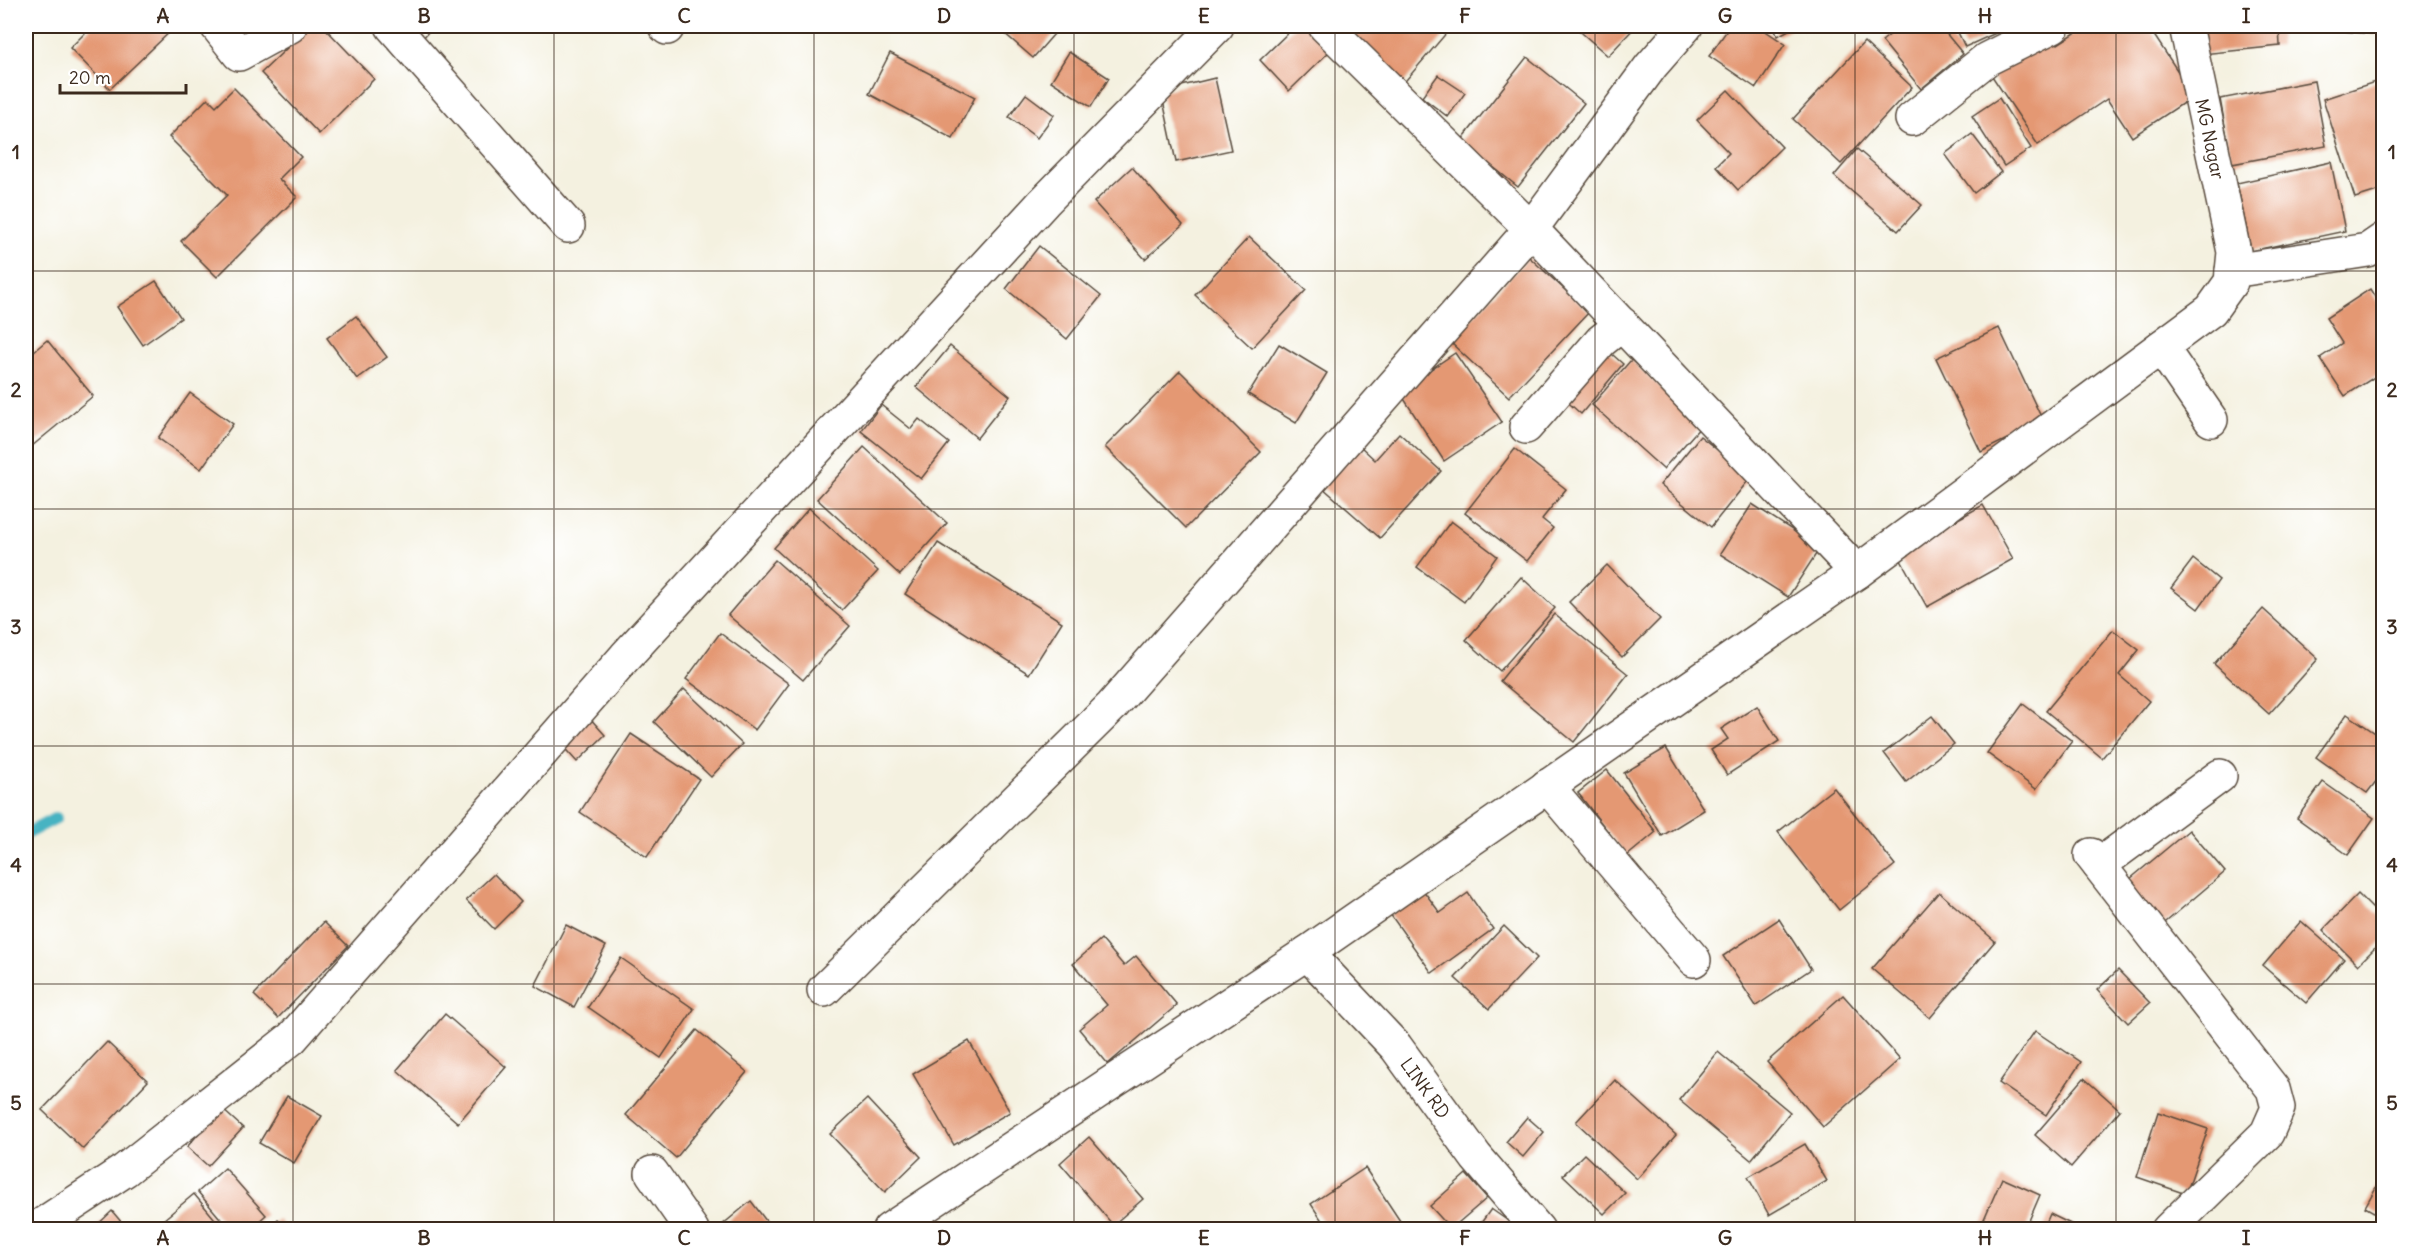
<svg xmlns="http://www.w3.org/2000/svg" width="2409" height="1255" font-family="Delius,sans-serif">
	<rect width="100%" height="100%" fill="#fff"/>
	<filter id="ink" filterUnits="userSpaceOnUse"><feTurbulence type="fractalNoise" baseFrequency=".0167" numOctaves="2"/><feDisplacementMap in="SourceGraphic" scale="12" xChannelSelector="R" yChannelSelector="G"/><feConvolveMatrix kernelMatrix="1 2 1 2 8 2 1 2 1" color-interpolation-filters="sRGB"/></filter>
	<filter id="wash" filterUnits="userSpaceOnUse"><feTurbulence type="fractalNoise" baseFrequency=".008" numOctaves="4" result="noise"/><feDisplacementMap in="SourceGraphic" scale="24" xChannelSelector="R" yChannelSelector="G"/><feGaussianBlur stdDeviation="1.35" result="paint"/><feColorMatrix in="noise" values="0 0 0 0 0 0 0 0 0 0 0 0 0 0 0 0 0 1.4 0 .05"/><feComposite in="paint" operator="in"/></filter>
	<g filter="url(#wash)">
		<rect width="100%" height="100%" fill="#f4f1e0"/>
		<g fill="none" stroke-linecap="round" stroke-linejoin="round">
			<!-- stream -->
			<polyline stroke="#46b3c2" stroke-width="12" points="26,834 56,818"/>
		</g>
		<g id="blocks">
			<!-- building -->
			<g fill="#e49873">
				<polygon points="92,26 176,26 110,89 70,48"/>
				<polygon points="310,26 323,26 374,79 319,134 261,73"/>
				<polygon points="411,26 433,26 424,37"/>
				<polygon points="996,26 1061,26 1033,58"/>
				<polygon points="1295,26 1305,26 1330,51 1289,91 1260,60"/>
				<polygon points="1345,26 1443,26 1449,30 1401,86"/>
				<polygon points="1574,26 1636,26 1608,56"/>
				<polygon points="1730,26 1758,26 1785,44 1756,88 1709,56"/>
				<polygon points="1772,26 1796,26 1778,36"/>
				<polygon points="1901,26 1940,26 1963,54 1921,89 1882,41"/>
				<polygon points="1955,26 2011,26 1965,47"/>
				<polygon points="2086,26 2148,26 2194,96 2132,137 2107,99 2038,145 1988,70 2048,30 2058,44"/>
				<polygon points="2199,26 2279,26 2280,46 2202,54"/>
				<polygon points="2334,26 2384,26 2384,35 2333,30"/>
				<polygon points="1864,42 1912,87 1841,164 1793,119"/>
				<polygon points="1069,52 1109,78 1091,107 1051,81"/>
				<polygon points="890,53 975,97 953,139 869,94"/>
				<polygon points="1527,57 1584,103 1518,187 1461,141"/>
				<polygon points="1438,75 1465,93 1448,117 1422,97"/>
				<polygon points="1215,78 1231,150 1176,162 1161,91"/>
				<polygon points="2384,79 2384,189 2355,198 2323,99"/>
				<polygon points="2314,81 2326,146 2232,164 2220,99"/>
				<polygon points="234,88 301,157 279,179 297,197 217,277 181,241 227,195 169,137 208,98 216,106"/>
				<polygon points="1728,90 1782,147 1738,190 1716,166 1729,153 1697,120"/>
				<polygon points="1026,94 1054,115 1037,138 1009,117"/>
				<polygon points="1999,98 2031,148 2004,166 1972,116"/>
				<polygon points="1972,134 2001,172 1974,193 1945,154"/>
				<polygon points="1857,149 1922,205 1898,231 1834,176"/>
				<polygon points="2331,162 2345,231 2251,251 2237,183"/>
				<polygon points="1132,167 1183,225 1145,259 1094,202"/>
				<polygon points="1249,237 1306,290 1252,348 1195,295"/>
				<polygon points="1039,246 1101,296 1067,339 1006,289"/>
				<polygon points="1529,257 1589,312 1509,397 1450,342"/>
				<polygon points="156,281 181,318 143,345 117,307"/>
				<polygon points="2370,289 2384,312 2384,382 2379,374 2345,396 2320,358 2342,343 2326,318"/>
				<polygon points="356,316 387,357 357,379 327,338"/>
				<polygon points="1999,328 2043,421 1981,452 1936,358"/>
				<polygon points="47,340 93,396 26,451 26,358"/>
				<polygon points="1279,344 1327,373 1296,423 1248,394"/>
				<polygon points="950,346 1010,396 977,438 916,387"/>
				<polygon points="1604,347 1623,364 1581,414 1562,397"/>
				<polygon points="1455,353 1502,422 1444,461 1399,391"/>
				<polygon points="1631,360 1702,425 1663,469 1592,405"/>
				<polygon points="1180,371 1261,452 1186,528 1105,447"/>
				<polygon points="190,393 233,424 201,469 158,438"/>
				<polygon points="881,405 911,429 919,419 949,443 921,479 861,431"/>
				<polygon points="1399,433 1441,471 1380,538 1322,487 1360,446 1375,460"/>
				<polygon points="1700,436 1751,477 1711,527 1660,485"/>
				<polygon points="864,447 947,523 900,575 817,499"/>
				<polygon points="1515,449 1566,489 1542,519 1553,528 1527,561 1465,513"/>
				<polygon points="1752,504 1820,548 1788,597 1720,554"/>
				<polygon points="1983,505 2013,559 1927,607 1897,553"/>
				<polygon points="809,508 878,571 842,610 774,548"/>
				<polygon points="1451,521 1497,556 1464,602 1417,567"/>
				<polygon points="938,543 1062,622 1029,674 905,594"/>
				<polygon points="2193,559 2219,580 2198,609 2171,588"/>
				<polygon points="775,560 850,626 803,680 728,615"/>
				<polygon points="1607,565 1660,619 1622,657 1569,602"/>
				<polygon points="1521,577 1555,608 1500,671 1466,640"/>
				<polygon points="2263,609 2318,659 2269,714 2214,664"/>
				<polygon points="1554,614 1628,674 1574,742 1500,681"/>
				<polygon points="2113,630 2139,650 2119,675 2149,701 2102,758 2046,711"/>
				<polygon points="720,633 789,684 755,730 686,679"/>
				<polygon points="684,689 742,744 711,777 654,722"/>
				<polygon points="2023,704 2072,741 2036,789 1987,753"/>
				<polygon points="1757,706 1779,741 1727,775 1711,750 1728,739 1721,729"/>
				<polygon points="2347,714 2384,739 2384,771 2367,793 2316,757"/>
				<polygon points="588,716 605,735 577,762 559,742"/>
				<polygon points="1932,716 1954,744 1906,782 1884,753"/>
				<polygon points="631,734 699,779 647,857 580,812"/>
				<polygon points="1666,748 1704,810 1662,836 1624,773"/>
				<polygon points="1607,770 1656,832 1627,856 1578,793"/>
				<polygon points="2323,782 2374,818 2348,855 2297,818"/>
				<polygon points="1834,788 1895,865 1839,910 1778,832"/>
				<polygon points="2189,830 2225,872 2160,927 2124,884"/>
				<polygon points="494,874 521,902 494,929 466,900"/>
				<polygon points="1423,890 1440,913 1468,893 1493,929 1432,973 1390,914"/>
				<polygon points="1939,892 1995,941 1930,1018 1872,969"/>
				<polygon points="2358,894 2384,920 2384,939 2358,965 2323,930"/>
				<polygon points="1779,919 1811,969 1756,1006 1723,956"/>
				<polygon points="2301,921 2344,959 2306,1003 2263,966"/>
				<polygon points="324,922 348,946 278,1018 254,995"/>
				<polygon points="566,925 606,946 574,1007 535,986"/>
				<polygon points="1504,926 1537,958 1489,1009 1455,978"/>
				<polygon points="1101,939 1124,966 1136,956 1177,1005 1108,1064 1079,1029 1107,1005 1073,964"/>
				<polygon points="621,958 694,1009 661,1058 588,1007"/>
				<polygon points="2118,970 2150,1003 2128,1023 2097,990"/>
				<polygon points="1843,995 1900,1059 1823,1127 1767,1062"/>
				<polygon points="445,1014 506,1067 458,1123 397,1070"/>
				<polygon points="697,1030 747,1072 676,1158 626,1115"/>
				<polygon points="2035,1031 2081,1062 2046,1115 1999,1083"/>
				<polygon points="969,1041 1010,1112 954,1145 913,1074"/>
				<polygon points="107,1042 148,1081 83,1149 42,1110"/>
				<polygon points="1718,1052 1790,1112 1751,1160 1679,1100"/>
				<polygon points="2084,1078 2120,1110 2071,1167 2035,1135"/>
				<polygon points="1615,1080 1676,1135 1637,1179 1576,1122"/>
				<polygon points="287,1096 322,1116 294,1163 259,1143"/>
				<polygon points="867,1099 921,1157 885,1192 830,1134"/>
				<polygon points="221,1108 243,1128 208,1166 187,1147"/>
				<polygon points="2158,1112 2208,1129 2186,1194 2137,1177"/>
				<polygon points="1527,1117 1544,1132 1523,1157 1506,1142"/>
				<polygon points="1089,1137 1143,1199 1113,1225 1060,1163"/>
				<polygon points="1805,1144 1827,1181 1769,1215 1748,1177"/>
				<polygon points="1584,1154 1625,1193 1604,1214 1563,1175"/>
				<polygon points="225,1168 266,1215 249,1230 230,1230 198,1192"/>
				<polygon points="1365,1168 1406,1230 1328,1230 1311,1204"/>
				<polygon points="2384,1173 2384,1218 2365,1207"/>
				<polygon points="1466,1174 1487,1198 1451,1229 1430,1206"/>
				<polygon points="2002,1178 2040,1195 2025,1230 1988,1230 1981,1226"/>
				<polygon points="194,1194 224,1230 171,1230 163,1220"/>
				<polygon points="751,1201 773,1230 716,1230"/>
				<polygon points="1491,1209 1521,1230 1476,1230"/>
				<polygon points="112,1211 128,1230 92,1230"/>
				<polygon points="2050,1214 2083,1230 2043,1230"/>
				<polygon points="278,1219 287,1230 266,1230"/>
			</g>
		</g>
	</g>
	<g filter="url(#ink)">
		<use href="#blocks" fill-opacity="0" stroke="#57483b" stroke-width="1.5"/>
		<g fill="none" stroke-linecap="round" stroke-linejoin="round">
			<!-- minor casing -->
			<g stroke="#57483b" stroke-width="36">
				<g id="minor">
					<polyline points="217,26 239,54 290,26"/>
					<polyline points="392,26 568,226"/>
					<polyline points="665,26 667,28"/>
					<polyline points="1912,119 1987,59 2053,26"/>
					<polyline points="2232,271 2368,250 2384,239"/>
					<polyline points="2161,347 2211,420"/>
					<polyline points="1526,427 1601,341 1622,324"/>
					<polyline points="1857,572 2211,310 2231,282 2234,252 2186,26"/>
					<polyline points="1547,786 1694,960"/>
					<polyline points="2091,855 2273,1089 2278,1108 2267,1133 2168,1230"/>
					<polyline points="2099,865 2220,776"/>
					<path id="s1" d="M1307,953L1396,1047L1476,1157L1538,1230"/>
					<polyline points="824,990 1112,706 1531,229 1325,26"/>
					<polyline points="652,1173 692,1230"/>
					<polyline points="34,1230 125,1170 292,1038 625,657 1044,202 1217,26"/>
					<polyline points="889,1230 1307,953 1857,572 1531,229 1651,66 1686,26"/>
				</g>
			</g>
			<!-- minor -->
			<use href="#minor" stroke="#fff" stroke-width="33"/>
		</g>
	</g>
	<!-- grid -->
	<path fill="none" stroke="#3b2a1e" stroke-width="1.5" stroke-opacity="0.55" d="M293,26V1230M554,26V1230M814,26V1230M1074,26V1230M1335,26V1230M1595,26V1230M1855,26V1230M2116,26V1230M26,271H2384M26,509H2384M26,746H2384M26,984H2384"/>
	<g text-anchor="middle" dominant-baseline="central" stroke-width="6" stroke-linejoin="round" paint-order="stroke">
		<!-- street labels -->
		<g font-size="18" fill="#3b2a1e" stroke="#fff">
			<text transform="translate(2210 139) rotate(78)">MG Nagar</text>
			<text stroke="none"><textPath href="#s1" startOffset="180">LINK RD</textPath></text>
		</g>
	</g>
	<!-- margin -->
	<rect width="2409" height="1255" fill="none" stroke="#fff" stroke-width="66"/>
	<!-- scale -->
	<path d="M60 84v9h126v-9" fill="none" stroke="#3b2a1e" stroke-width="3"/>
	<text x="69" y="84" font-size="18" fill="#3b2a1e" stroke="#ffffff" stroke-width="4.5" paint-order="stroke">20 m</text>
	<rect x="33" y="33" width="2343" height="1189" fill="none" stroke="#3b2a1e" stroke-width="2"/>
	<g font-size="20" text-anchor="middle" font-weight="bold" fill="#3b2a1e">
		<text x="163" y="23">A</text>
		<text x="424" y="23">B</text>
		<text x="684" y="23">C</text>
		<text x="944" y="23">D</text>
		<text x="1204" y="23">E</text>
		<text x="1465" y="23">F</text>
		<text x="1725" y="23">G</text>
		<text x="1985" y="23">H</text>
		<text x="2246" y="23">I</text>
		<text x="16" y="159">1</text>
		<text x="2392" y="159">1</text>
		<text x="16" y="397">2</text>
		<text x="2392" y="397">2</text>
		<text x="16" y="634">3</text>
		<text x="2392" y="634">3</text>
		<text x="16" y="872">4</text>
		<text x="2392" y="872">4</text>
		<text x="16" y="1110">5</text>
		<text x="2392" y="1110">5</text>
		<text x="163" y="1245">A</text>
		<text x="424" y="1245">B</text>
		<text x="684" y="1245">C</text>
		<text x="944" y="1245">D</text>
		<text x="1204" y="1245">E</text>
		<text x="1465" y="1245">F</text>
		<text x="1725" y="1245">G</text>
		<text x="1985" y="1245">H</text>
		<text x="2246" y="1245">I</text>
	</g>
</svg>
